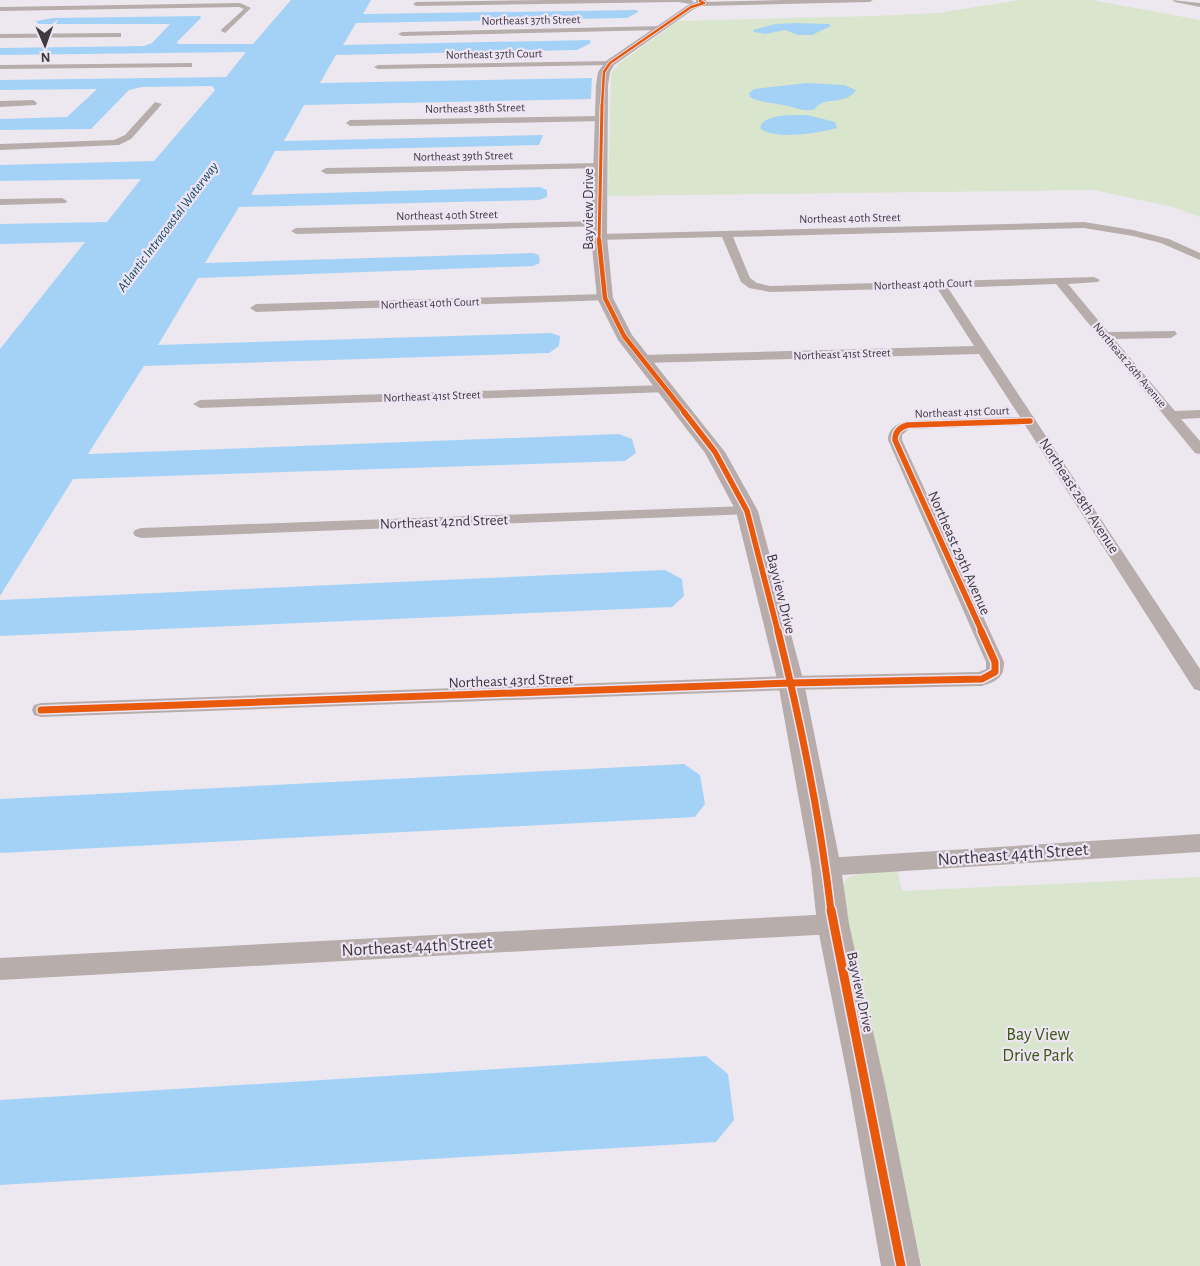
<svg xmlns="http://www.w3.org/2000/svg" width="1200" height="1266" font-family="'Alegreya Sans',sans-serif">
	<rect width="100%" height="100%" fill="#ede8f0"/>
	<!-- green -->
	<g fill="#d9e5cc">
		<polygon points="1019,0 1092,0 1200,20 1200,217 1173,207 1094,190 608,196 611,74 618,64 678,21 875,16 938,13"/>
		<polygon points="897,870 902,891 1200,877 1200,1266 922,1266 841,893 846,879 859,874"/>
	</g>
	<!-- water -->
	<g fill="#a4d2f6">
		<polygon points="291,0 371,0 363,14 637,10 638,12 627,18 356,23 343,45 590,40 591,43 577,50 336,55 320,83 592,78 591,99 304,105 284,141 543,135 539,145 275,151 251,195 540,187 547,190 547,197 539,200 239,207 205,263 533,253 539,255 540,263 533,266 198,278 158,345 551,333 560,336 559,346 549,353 144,366 88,454 619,434 632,439 636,453 625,461 73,479 0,596 0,349 85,242 0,244 0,224 107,222 141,179 0,181 0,165 154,161 215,90 212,86 142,87 129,90 91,129 0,130 0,119 67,117 97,89 0,90 0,80 226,77 246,52 0,55 0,48 144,46 152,43 170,24 38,24 36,21 53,18 200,16 201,18 177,42 178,44 253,44"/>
		<polygon points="797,23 829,24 831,26 812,35 798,35 785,30 765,34 754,32 753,30 775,24"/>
		<path d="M807,83L844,85L856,90C849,102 834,99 822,103C816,105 817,110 810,110C799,111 793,106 783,105C772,102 760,103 750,97L749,93L754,89Z"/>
		<path d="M807,115L835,122L837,128C818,133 775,141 760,128C763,113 795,115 807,115Z"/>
		<polygon points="665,570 682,579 684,596 672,607 0,636 0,600"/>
		<polygon points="684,764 700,775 705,804 695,817 0,853 0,799"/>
		<polygon points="706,1056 728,1074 734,1120 716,1142 0,1185 0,1100"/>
	</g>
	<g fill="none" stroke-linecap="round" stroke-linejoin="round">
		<!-- street -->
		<g fill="#b7adab" fill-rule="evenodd">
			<polygon points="547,0 691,0 694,2 691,4 678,2 416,6 413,4 416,2"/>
			<polygon points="786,0 873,0 870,2 702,6 699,4 702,2"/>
			<polygon points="1172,0 1200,3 1200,7 1175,2"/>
			<polygon points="240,3 251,8 225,33 221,31 222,29 244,9 239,7 0,11 0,7"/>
			<polygon points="663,26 664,28 660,30 402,36 398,34 402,32"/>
			<polygon points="121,33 121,37 118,37 0,38 0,34"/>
			<polygon points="613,61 614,63 610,65 378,69 374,67 378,65"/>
			<polygon points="192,63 192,67 189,67 0,69 0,65"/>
			<polygon points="33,100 37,103 36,105 0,107 0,101"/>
			<polygon points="155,102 162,104 131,139 119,145 0,150 0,144 114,140 125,135"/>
			<polygon points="601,116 605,119 604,121 350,126 346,123 350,120"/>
			<polygon points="600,163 605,166 603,168 326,174 321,171 326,168"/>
			<polygon points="62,198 67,201 66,203 0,205 0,199"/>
			<polygon points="599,221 603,222 604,224 603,226 296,234 291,231 296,228"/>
			<path d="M1084,222L1133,230L1169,239L1200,253V260L1161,243L1133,236L1084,228L733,237L750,278L757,283L770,286L1094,277L1100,280L1098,282L1068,284L1108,332L1175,331L1177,334L1171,338L1114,339L1175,411L1200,410V418L1181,419L1200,441V454L1195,453L1056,284L948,288L1200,669V691L1194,689L1025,425L909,429L902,435V440L1004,662C1004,678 997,681 982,686L791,690L41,717L34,715L32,710L34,705L41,703L791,676L979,672L986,669V662L888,440C888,428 898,423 908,421L1020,417L979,354L643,363L637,359L643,355L974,346L937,288L770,292L749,288L741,282L722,237L599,240L594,237L599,234Z"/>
			<polygon points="605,294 609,296 611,298 609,300 256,312 250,308 256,304"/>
			<polygon points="664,385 671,389 669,392 200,408 193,404 200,400"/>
			<polygon points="747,506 752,508 755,511 752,514 141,538 135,536 133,533 135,530 141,528"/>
			<polygon points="1200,834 1200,852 826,876 818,873 815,867 818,861 826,858"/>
			<polygon points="833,914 841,917 844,924 841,931 833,934 0,980 0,958"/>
		</g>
		<!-- secondary -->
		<polygon fill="#b7acaa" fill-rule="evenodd" points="696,0 705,0 709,3 694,9 614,65 610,72 608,85 607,237 613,298 632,335 725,452 758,511 804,683 841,867 849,924 885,1085 921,1266 881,1266 849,1085 817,924 811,867 778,683 736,511 705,453 618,340 597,298 591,237 596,85 598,72 606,61 688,5 696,2"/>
		<!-- cycleway-far5 casing -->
		<g stroke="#eee5f4" stroke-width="4">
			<polyline id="cycleway-far5" points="602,106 604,72 610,63 691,7 704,3 700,1"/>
		</g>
		<!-- cycleway-far4 casing -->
		<g stroke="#eee5f4" stroke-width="5">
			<polyline id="cycleway-far4" points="599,241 602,105"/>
		</g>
		<!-- cycleway-far3 casing -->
		<g stroke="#eee5f4" stroke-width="6">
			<polyline id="cycleway-far3" points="599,240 605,298 624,336 685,413"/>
		</g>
		<!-- cycleway-far2 casing -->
		<g stroke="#eee5f4" stroke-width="8">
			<g id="cycleway-far2">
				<polyline points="684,412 715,452 747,511 778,632"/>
				<path d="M982,632L895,440C895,431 900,427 908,425L1030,421"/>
			</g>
		</g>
		<!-- cycleway-far1 casing -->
		<g stroke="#eee5f4" stroke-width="10">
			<g id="cycleway-far1">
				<path d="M778,631C801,723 820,817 831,911"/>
				<polyline points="41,710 791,683 982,679 995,672 995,662 981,631"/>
			</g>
		</g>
		<!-- cycleway casing -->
		<g stroke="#eee5f4" stroke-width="12">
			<polyline id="cycleway" points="831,910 901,1266"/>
		</g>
		<!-- cycleway-far5 -->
		<use href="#cycleway-far5" stroke="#e8590c" stroke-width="2.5"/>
		<!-- cycleway-far4 -->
		<use href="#cycleway-far4" stroke="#e8590c" stroke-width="3"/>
		<!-- cycleway-far3 -->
		<use href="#cycleway-far3" stroke="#e8590c" stroke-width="4.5"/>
		<!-- cycleway-far2 -->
		<use href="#cycleway-far2" stroke="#e8590c" stroke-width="5.5"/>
		<!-- cycleway-far1 -->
		<use href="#cycleway-far1" stroke="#e8590c" stroke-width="7"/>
		<!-- cycleway -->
		<use href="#cycleway" stroke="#e8590c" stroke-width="9"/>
	</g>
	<g text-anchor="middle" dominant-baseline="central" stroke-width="4.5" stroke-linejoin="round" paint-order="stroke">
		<!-- far-street labels -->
		<g font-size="12" fill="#3d393f" stroke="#eee5f4">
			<text transform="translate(531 20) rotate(-1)">Northeast 37th Street</text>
			<text transform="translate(494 54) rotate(-1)">Northeast 37th Court</text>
			<text transform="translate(475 108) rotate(-1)">Northeast 38th Street</text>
			<text transform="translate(463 156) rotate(-1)">Northeast 39th Street</text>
			<text transform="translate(447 215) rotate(-1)">Northeast 40th Street</text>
			<text transform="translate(850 218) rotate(-1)">Northeast 40th Street</text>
			<text transform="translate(923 284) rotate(-2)">Northeast 40th Court</text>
			<text transform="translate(430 303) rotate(-2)">Northeast 40th Court</text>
			<text transform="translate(842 354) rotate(-2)">Northeast 41st Street</text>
			<text transform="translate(1130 365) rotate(50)">Northeast 26th Avenue</text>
			<text transform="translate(432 396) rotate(-2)">Northeast 41st Street</text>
			<text transform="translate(962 412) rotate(-2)">Northeast 41st Court</text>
		</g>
		<!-- far-water labels -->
		<g font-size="14" font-style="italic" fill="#0d4362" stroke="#eee5f4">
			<text transform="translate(168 227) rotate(-53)">Atlantic Intracoastal Waterway</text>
		</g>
		<!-- street labels -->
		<g font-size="15" fill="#3d393f" stroke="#eee5f4">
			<text transform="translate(588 209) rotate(-90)">Bayview Drive</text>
			<text transform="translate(1079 496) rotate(57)">Northeast 28th Avenue</text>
			<text transform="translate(444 522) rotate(-2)">Northeast 42nd Street</text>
			<text transform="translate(959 553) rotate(66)">Northeast 29th Avenue</text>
			<text transform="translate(781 594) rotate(76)">Bayview Drive</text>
			<text transform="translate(511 681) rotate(-2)">Northeast 43rd Street</text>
			<text transform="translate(860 992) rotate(78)">Bayview Drive</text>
		</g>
		<!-- near-street labels -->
		<g font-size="18" fill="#3d393f" stroke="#eee5f4">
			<text transform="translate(1013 855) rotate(-4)">Northeast 44th Street</text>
			<text transform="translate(417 947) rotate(-3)">Northeast 44th Street</text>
		</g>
		<!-- near-park labels -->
		<g font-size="18" fill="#3b5710" stroke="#eee5f4">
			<text x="1038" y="1035">Bay View<tspan x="1038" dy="21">Drive Park</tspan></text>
		</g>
	</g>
	<!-- north arrow -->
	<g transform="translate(45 45) rotate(178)" stroke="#eee5f4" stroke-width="4" paint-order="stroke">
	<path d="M0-4L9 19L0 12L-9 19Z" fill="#3d393f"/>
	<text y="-8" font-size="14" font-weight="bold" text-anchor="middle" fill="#3d393f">N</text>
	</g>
</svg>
